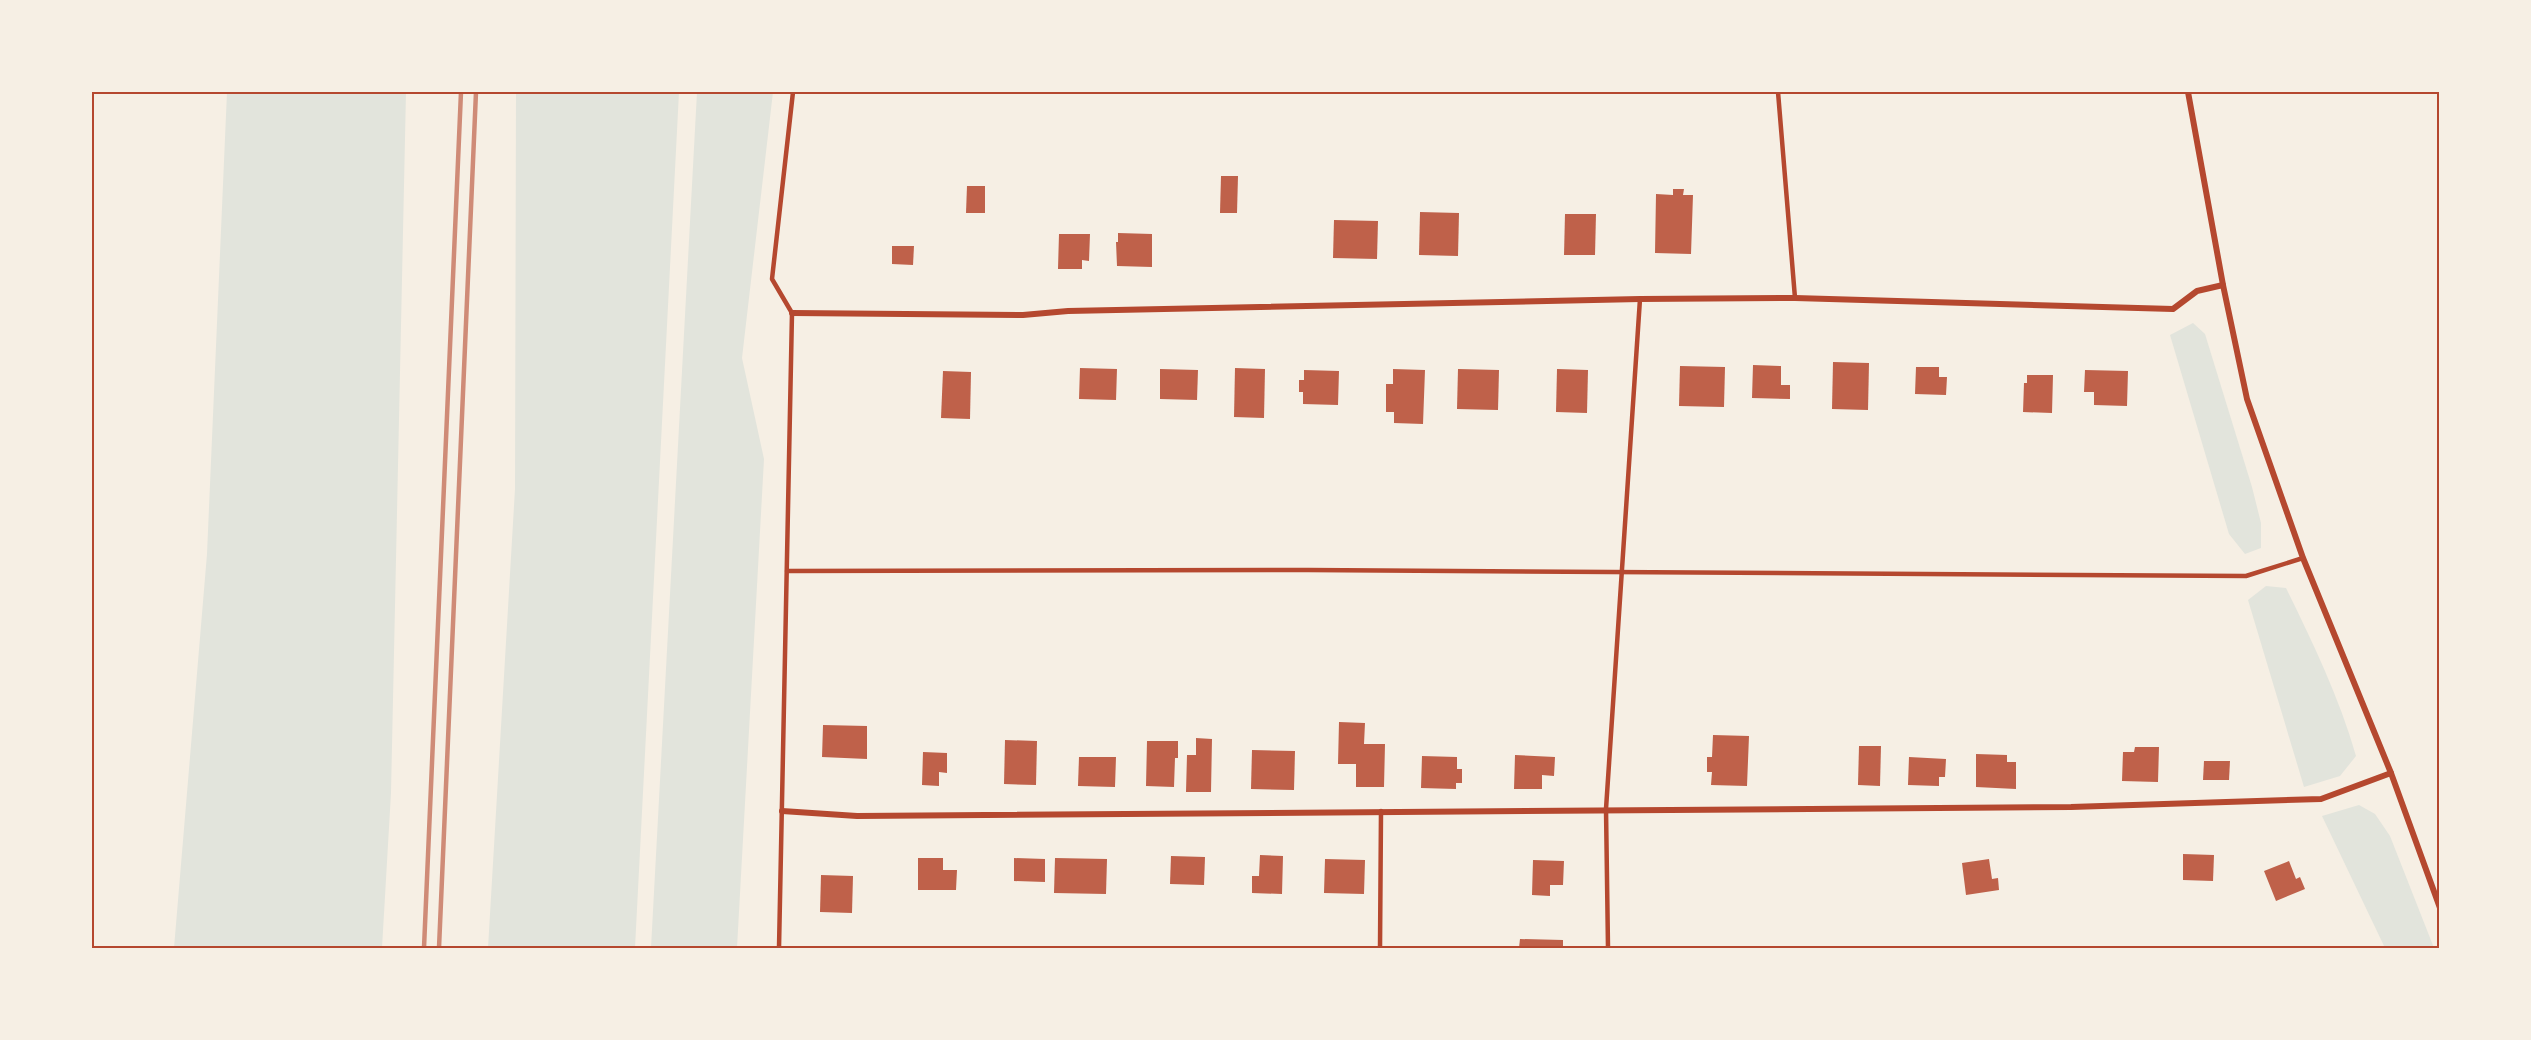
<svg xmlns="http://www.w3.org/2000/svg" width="2531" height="1040" font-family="'PT Sans Narrow',sans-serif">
	<rect width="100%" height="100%" fill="#f6efe4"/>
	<!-- green -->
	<g fill="#e2e4dc">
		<polygon points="227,92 406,92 391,793 382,948 174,948 207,554"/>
		<polygon points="516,92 679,92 635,948 488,948 515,489"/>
		<polygon points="697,92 773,92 742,358 764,459 737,948 651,948"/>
		<polygon points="2193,323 2205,334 2252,487 2261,523 2261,548 2245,554 2229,534 2170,335"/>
		<path d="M2266,586L2286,588C2313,643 2339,697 2356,756L2340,776L2304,787L2248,600Z"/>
		<polygon points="2359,805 2375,814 2390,836 2434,948 2385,948 2322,816"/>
	</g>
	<!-- building -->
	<g fill="#bf614a">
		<polygon points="1221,176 1238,176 1237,213 1220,213"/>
		<polygon points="967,186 985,186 985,213 966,213"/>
		<polygon points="1673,189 1684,189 1683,195 1693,195 1691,254 1655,253 1656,194 1673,195"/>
		<polygon points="1420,212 1459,213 1458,256 1419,255"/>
		<polygon points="1565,214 1596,214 1595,255 1564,255"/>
		<polygon points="1334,220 1378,221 1377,259 1333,258"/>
		<polygon points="1118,233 1152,234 1152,267 1117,266 1116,242 1118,242"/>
		<polygon points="1059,234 1090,234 1089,261 1082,260 1082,269 1058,269"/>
		<polygon points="892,246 914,246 913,265 892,264"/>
		<polygon points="1833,362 1869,363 1868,410 1832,409"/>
		<polygon points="1753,365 1781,366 1781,385 1790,385 1790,399 1752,398"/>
		<polygon points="1680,366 1725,367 1724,407 1679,406"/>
		<polygon points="1916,367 1939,367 1939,377 1947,377 1946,395 1915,394"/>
		<polygon points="1080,368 1117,369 1116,400 1079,399"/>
		<polygon points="1235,368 1265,369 1264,418 1234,417"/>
		<polygon points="1160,369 1198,370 1197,400 1160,399"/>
		<polygon points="1393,369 1425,370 1423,424 1394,423 1394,412 1386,412 1386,384 1393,384"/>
		<polygon points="1458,369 1499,370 1498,410 1457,409"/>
		<polygon points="1557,369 1588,370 1587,413 1556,412"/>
		<polygon points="1304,370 1339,371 1338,405 1303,404 1303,392 1299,392 1299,380 1304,380"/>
		<polygon points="2085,370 2128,371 2127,406 2094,405 2094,392 2084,392"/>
		<polygon points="943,371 971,372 970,419 941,418"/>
		<polygon points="2027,375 2053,375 2052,413 2023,412 2024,383 2027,383"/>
		<polygon points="1339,722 1365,723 1364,744 1385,744 1384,787 1356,787 1356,764 1338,764"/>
		<polygon points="823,725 867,726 867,759 822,757"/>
		<polygon points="1713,735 1749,736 1747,786 1711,785 1712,772 1707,772 1707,757 1712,757"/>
		<polygon points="1196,738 1212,739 1211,792 1186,792 1187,755 1196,755"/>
		<polygon points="1005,740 1037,741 1036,785 1004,784"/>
		<polygon points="1147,741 1178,741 1178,758 1175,758 1174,787 1146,786"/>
		<polygon points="1859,746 1881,746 1880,786 1858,785"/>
		<polygon points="2135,747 2159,747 2158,782 2122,781 2123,752 2134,752"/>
		<polygon points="1252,750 1295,751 1294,790 1251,789"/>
		<polygon points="923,752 947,753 947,773 939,772 939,786 922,785"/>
		<polygon points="1976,754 2007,755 2007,762 2016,762 2016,789 1976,787"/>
		<polygon points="1515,755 1555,757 1554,776 1542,775 1542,789 1514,789"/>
		<polygon points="1422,756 1457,757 1457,769 1462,769 1462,783 1456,783 1456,789 1421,788"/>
		<polygon points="1079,757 1116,757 1115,787 1078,786"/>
		<polygon points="1909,757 1946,759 1945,777 1939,777 1939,786 1908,785"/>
		<polygon points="2204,761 2230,761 2229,780 2203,780"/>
		<polygon points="2183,854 2214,855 2213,881 2183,880"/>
		<polygon points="1260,855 1283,856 1282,894 1252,893 1252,876 1259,876"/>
		<polygon points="1171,856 1205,857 1204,885 1170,884"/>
		<polygon points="918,858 943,858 943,870 957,870 956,890 918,890"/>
		<polygon points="1014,858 1045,859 1045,882 1014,881"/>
		<polygon points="1055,858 1107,859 1106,894 1054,893"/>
		<polygon points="1325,859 1365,860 1364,894 1324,893"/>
		<polygon points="1989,859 1992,879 1998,878 1999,890 1966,895 1962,863"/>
		<polygon points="1533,860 1564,861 1563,885 1550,885 1550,896 1532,895"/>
		<polygon points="2289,861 2296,879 2300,877 2305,889 2276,901 2264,871"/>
		<polygon points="821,875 853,876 852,913 820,912"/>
		<polygon points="1520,939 1563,940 1563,948 1519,948"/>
	</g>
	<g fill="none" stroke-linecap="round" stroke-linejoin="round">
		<!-- service -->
		<g stroke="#b5482f" stroke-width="4.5">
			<polyline points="1778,92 1795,298"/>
			<polyline points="787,571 1308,570 2246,576 2303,558"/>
			<polyline points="779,948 792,313 772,279 793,92"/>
			<polyline points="1380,948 1381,811"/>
			<polyline points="1608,948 1606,809 1640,299"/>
		</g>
		<!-- minor -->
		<g stroke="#b5482f" stroke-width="6">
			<polyline points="2188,92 2223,285 2247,399 2303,558 2391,773 2440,908"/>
			<polyline points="792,313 1023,315 1068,311 1640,299 1795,298 2173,309 2197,291 2223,285"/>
			<polyline points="782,811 857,816 2071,807 2321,799 2391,773"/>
		</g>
		<!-- rail -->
		<g stroke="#cf8b77" stroke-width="4.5">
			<polyline points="424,948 461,92"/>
			<polyline points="439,948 476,92"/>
		</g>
	</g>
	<!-- border -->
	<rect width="2531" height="1040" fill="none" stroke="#f6efe4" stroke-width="186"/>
	<rect x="93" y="93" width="2345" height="854" fill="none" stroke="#b5482f" stroke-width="2"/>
</svg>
